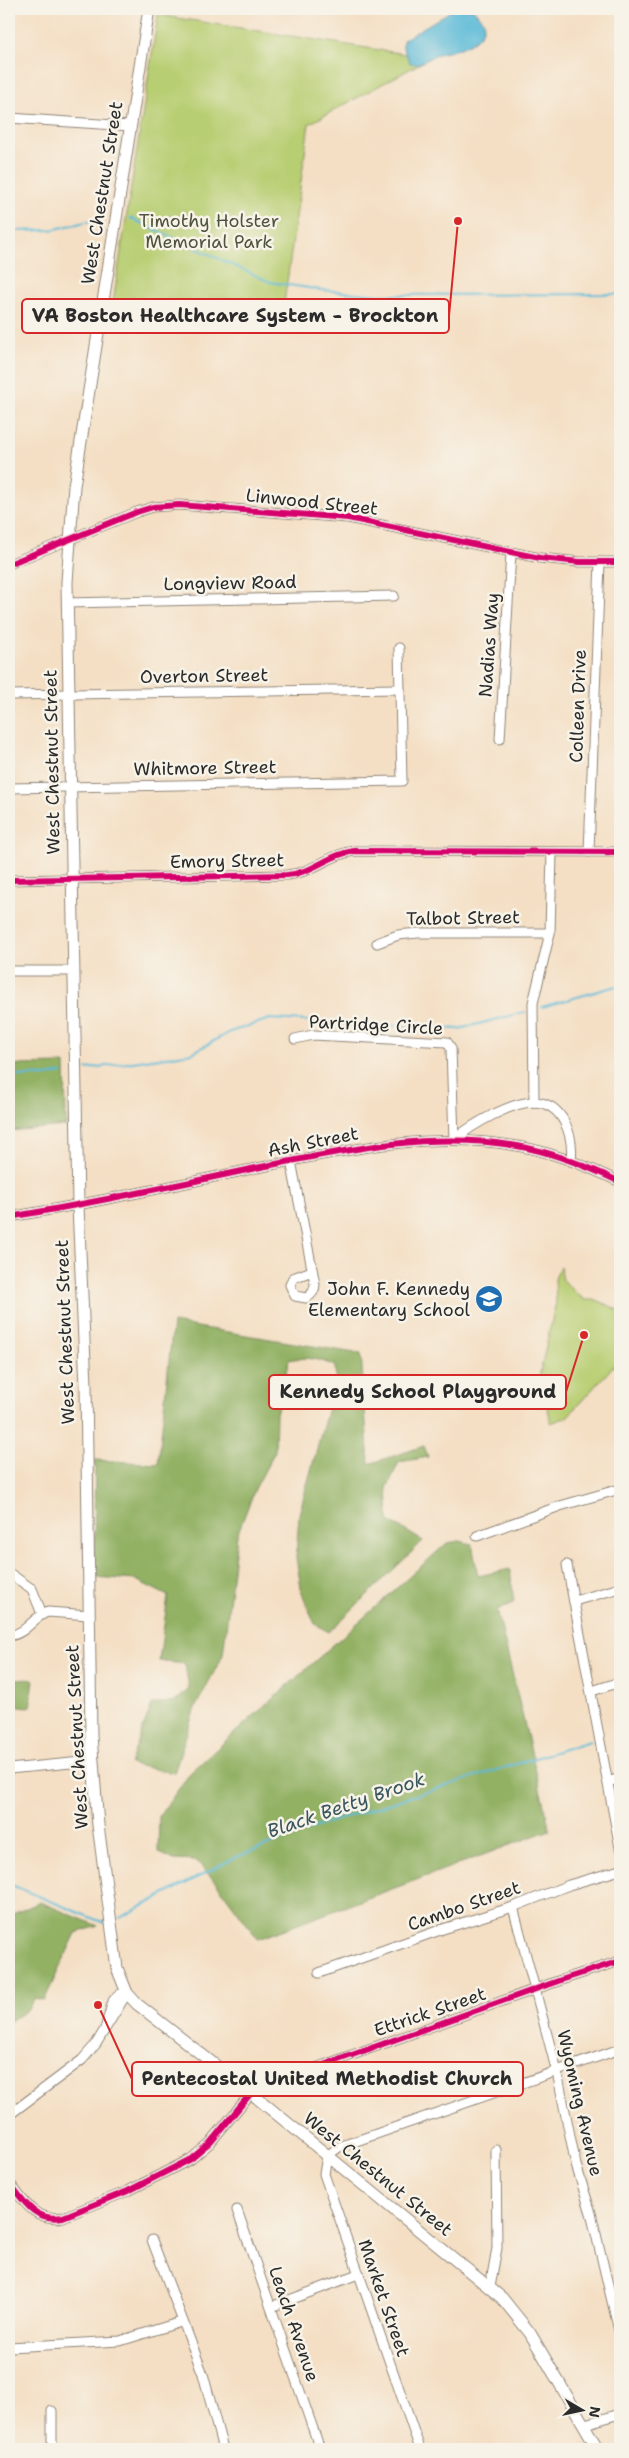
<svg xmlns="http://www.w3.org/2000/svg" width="629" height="2458" font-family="'Shantell Sans',sans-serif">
	<rect width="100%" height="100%" fill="#f7f3e8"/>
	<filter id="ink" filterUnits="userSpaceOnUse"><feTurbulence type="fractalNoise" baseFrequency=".02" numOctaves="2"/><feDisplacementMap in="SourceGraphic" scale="10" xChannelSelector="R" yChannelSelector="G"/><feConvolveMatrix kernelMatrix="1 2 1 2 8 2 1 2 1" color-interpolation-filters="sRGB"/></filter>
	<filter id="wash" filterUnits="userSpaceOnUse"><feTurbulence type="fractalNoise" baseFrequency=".0096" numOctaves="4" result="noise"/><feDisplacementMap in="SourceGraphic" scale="20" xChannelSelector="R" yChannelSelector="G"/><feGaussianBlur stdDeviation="1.12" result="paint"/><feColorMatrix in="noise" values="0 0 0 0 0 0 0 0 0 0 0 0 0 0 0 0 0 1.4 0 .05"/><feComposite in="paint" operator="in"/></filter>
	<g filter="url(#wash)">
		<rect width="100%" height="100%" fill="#f4dfc4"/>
		<!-- green -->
		<g fill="#b8ce72" stroke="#727c4e">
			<polygon points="158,15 430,58 309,124 282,318 245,313 109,328"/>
			<polygon points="560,1266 563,1280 578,1295 585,1300 597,1300 620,1311 620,1359 567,1417 551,1423 547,1404 538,1407 527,1387 539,1377 556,1302 555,1279"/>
		</g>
		<!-- forest -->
		<g fill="#92b164" stroke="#5e6e48">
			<polygon points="65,1064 66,1126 9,1131 9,1065"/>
			<path d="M173,1323L361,1354L369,1464L424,1446L428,1457L399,1462L387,1488L389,1521L423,1541L329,1632L315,1624L302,1594L296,1557L299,1514L336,1379L335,1366C319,1359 306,1356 289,1360L276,1414L275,1451L255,1489L237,1535L223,1655L195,1708L174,1773L130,1764L152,1704L176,1701L189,1689L185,1664L159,1661L168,1596L136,1580L94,1577L95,1460L158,1464Z"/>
			<polygon points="460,1541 472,1544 478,1576 510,1569 514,1603 497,1610 550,1830 258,1939 218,1885 197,1861 174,1860 158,1852 159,1816 191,1772 447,1543"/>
			<polygon points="9,1678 34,1680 30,1707 9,1705"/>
			<polygon points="40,1902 98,1926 76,1933 44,2001 34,1999 27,2010 9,2022 9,1916"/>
		</g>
		<!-- water -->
		<path fill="#5abad8" stroke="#427282" d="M454,9H473L484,22C484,46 452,50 435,55C426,59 420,66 410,63L403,48V40Z"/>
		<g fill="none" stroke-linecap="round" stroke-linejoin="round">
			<!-- stream -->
			<g stroke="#5abad8" stroke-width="2">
				<polyline points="130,218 270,282 321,290 379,295 620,294"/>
				<polyline points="9,235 16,231 51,230 94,220"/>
				<polyline points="542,1007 616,986"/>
				<polyline points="87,1069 192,1053 230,1032 270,1019 459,1029 525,1012"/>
				<polyline points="9,1076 46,1076 62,1073"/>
				<polyline points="9,1884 104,1923"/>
				<polyline points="120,1918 234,1858 333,1821 590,1741"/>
			</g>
		</g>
	</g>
	<g filter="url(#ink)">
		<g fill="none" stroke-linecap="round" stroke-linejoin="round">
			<!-- minor casing -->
			<g stroke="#908578" stroke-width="11">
				<g id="minor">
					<polyline points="9,118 130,126"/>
					<polyline points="9,564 137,512 153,507 179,505 348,518 540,558 580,562 620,562"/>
					<polyline points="67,603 394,596"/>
					<polyline points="9,695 400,689"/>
					<polyline points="500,739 511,553"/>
					<polyline points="9,788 402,781 399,648"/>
					<polyline points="589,852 600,562"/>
					<path d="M9,880L287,875C313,873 329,854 354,851L620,852"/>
					<polyline points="377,943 398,935 418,933 550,933"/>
					<polyline points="9,971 73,971"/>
					<polyline points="295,1039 313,1035 447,1042 451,1048 454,1140"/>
					<polyline points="534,1102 533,1003 550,933 552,852"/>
					<path d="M454,1140C471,1125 511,1102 534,1102C564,1103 574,1137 571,1161"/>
					<path d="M291,1161L315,1284C315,1291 312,1295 306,1298L295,1296L290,1285L293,1278L312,1271"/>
					<path d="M9,1217C89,1204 168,1187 247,1170C335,1152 426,1130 517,1146C553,1152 587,1166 620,1182"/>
					<polyline points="477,1536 560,1506 620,1489"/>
					<polyline points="567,1565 620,1848"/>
					<polyline points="9,1573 32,1589 42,1614"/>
					<polyline points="574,1601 620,1588"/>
					<path d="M9,1636C28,1633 32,1617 48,1612L89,1615"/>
					<polyline points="592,1691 620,1682"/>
					<polyline points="9,1769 92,1761"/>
					<polyline points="608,1782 620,1778"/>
					<polyline points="513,1907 557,2072 576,2165 591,2213 620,2335"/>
					<polyline points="319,1973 443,1929 513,1907 569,1885 620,1870"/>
					<polyline points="9,2115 82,2060 96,2044 127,1993 118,1995 113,2001 105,2029"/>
					<path d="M9,2182C24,2202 35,2222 63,2217L128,2191L191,2159L210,2143L251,2093L260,2088L561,1980L620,1961"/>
					<polyline points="237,2210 320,2449"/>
					<polyline points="152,2240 203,2374 223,2449"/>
					<polyline points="490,2287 497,2248 496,2150"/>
					<polyline points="271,2307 358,2274"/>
					<polyline points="9,2347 120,2341 181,2322"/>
					<polyline points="52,2411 52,2449"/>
					<polyline points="585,2424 620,2414"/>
					<polyline points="420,2449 324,2174 327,2156 339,2147 620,2049"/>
				</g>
			</g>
			<!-- major casing -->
			<g stroke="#908578" stroke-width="13">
				<polyline id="major" points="149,9 74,486 67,582 78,1206 86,1385 91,1736 98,1825 117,1968 127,1993 137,2004 251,2093 502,2298 530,2333 598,2449"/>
			</g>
			<!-- minor -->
			<use href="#minor" stroke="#fff" stroke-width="9"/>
			<!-- major -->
			<use href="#major" stroke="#fff" stroke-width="11"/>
			<!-- cycleway casing -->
			<g stroke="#f7f3e8" stroke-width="9">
				<g id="cycleway">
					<polyline points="9,564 137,512 153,507 179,505 348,518 540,558 580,562 620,562"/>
					<path d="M9,880L287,875C313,873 329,854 354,851L620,852"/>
					<path d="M9,1217C89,1204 168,1187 247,1170C335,1152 426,1130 517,1146C553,1152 587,1166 620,1182"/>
					<path d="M9,2182C24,2202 35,2222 63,2217L128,2191L191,2159L210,2143L251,2093L260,2088L561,1980L620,1961"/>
				</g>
			</g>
			<!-- cycleway -->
			<use href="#cycleway" stroke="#d6006c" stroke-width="6"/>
		</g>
	</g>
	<!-- icons -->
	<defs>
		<g id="school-disc" transform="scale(1.4375)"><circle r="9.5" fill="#1f6fb2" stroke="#f7f3e8"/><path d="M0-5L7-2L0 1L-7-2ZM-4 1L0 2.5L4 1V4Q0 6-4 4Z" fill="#fff"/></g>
	</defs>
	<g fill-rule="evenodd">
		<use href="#school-disc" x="489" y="1299"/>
	</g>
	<g text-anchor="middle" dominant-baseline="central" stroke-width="5" stroke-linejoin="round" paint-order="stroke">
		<!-- street labels -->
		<g font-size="18" fill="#2b2b2b" stroke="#f7f3e8">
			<text transform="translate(102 193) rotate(-81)">West Chestnut Street</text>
			<text transform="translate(312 502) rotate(6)">Linwood Street</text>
			<text transform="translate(230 583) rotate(-1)">Longview Road</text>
			<text transform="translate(489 645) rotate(-86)">Nadias Way</text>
			<text transform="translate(204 676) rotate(-1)">Overton Street</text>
			<text transform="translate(578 706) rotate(-88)">Colleen Drive</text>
			<text transform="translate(52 762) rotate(-91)">West Chestnut Street</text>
			<text transform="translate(205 768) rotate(-1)">Whitmore Street</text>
			<text transform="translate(227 861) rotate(-1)">Emory Street</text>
			<text transform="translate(463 918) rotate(-1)">Talbot Street</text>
			<text transform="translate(376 1025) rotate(3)">Partridge Circle</text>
			<text transform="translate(313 1142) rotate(-11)">Ash Street</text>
			<text transform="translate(65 1332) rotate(-92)">West Chestnut Street</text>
			<text transform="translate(77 1737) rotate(-93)">West Chestnut Street</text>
			<text transform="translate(464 1906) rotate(-19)">Cambo Street</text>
			<text transform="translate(430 2012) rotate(-19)">Ettrick Street</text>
			<text transform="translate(580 2103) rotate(77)">Wyoming Avenue</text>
			<text transform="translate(378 2174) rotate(39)">West Chestnut Street</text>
			<text transform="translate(384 2298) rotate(71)">Market Street</text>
			<text transform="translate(294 2324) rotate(71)">Leach Avenue</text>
		</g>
		<!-- park labels -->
		<g font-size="18" fill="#4e543d" stroke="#f7f3e8">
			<text x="209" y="221">Timothy Holster<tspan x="209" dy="21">Memorial Park</tspan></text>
		</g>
		<!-- poi labels -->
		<g font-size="18" fill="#2b2b2b" stroke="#f7f3e8" text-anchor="end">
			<text x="470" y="1289">John F. Kennedy<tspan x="470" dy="21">Elementary School</tspan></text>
		</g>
		<!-- water labels -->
		<g font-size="19" font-style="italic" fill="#39565f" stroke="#f7f3e8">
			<text transform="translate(346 1805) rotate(-19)">Black Betty Brook</text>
		</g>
	</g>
	<!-- callouts -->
	<path fill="none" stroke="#d62828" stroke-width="2" d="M458 221L449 316M584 1335L566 1392M98 2005L132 2079"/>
	<g fill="#d62828" stroke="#f7f3e8" stroke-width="2">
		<circle cx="458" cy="221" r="5"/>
		<circle cx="584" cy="1335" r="5"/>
		<circle cx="98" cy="2005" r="5"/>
	</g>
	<g fill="#f7f3e8" stroke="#d62828" stroke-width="2">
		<rect x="22" y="299" width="427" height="34" rx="5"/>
		<rect x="269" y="1375" width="297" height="34" rx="5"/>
		<rect x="132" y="2062" width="391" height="34" rx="5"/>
	</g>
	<g font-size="19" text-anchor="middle" font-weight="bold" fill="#2b2b2b">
		<text x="235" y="322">VA Boston Healthcare System - Brockton</text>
		<text x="418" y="1398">Kennedy School Playground</text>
		<text x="327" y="2085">Pentecostal United Methodist Church</text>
	</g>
	<!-- margin -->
	<rect width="629" height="2458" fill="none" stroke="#f7f3e8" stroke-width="30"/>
	<!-- north arrow -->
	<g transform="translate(582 2410) rotate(99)" stroke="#f7f3e8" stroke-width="4" paint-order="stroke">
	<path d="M0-4L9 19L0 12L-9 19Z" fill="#2b2b2b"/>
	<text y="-8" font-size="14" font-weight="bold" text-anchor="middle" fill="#2b2b2b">N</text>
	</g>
</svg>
